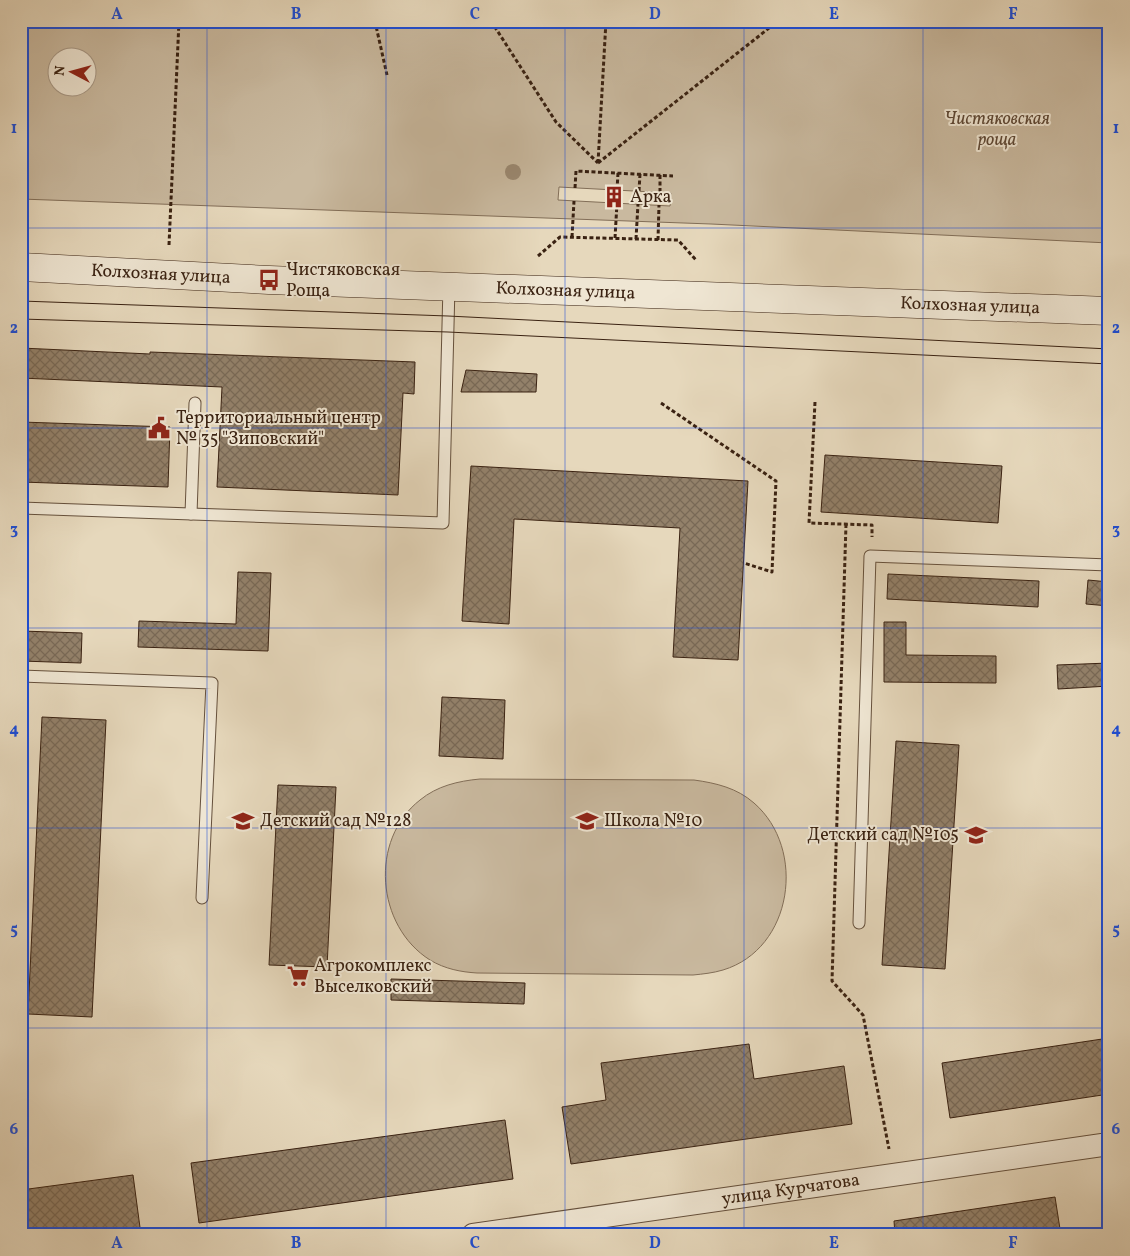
<svg xmlns="http://www.w3.org/2000/svg" width="1130" height="1256" font-family="Vollkorn,serif">
	<defs>
		<pattern id="building-cross-hatch" width="8" height="8" patternUnits="userSpaceOnUse" patternTransform="scale(1.25)"><rect width="8" height="8" fill="#93816a"/><path d="M0 0l8 8M0 8l8-8" fill="none" stroke="#796956"/></pattern>
	</defs>
	<rect width="100%" height="100%" fill="#e6d8bc"/>
	<filter id="stains"><feTurbulence type="fractalNoise" baseFrequency=".004" numOctaves="4"/><feColorMatrix values="0 0 0 0 .2 0 0 0 0 .09 0 0 0 0 .02 0 0 0 .5 -.17"/></filter>
	<radialGradient id="worn" r=".72"><stop offset=".6" stop-color="#630" stop-opacity="0"/><stop offset="1" stop-color="#630" stop-opacity=".3"/></radialGradient>
	<!-- green -->
	<g fill="#c9b99f" stroke="#826e58" fill-rule="evenodd">
		<path d="M21,21H1109V243L711,224L21,199ZM58,58H88V88H58ZM559,187L671,193L670,206L558,200Z"/>
		<path d="M480,779L694,780C716,783 737,788 754,803C807,849 793,949 723,970C713,973 703,974 693,975L477,973C461,972 445,969 430,960C376,926 369,840 420,800C437,786 458,781 480,779Z"/>
	</g>
	<!-- building -->
	<g fill="url(#building-cross-hatch)" stroke="#3a2212">
		<polygon points="21,348 150,354 150,352 415,362 414,394 403,393 398,495 217,487 222,387 21,378"/>
		<polygon points="466,370 537,374 536,392 461,392"/>
		<polygon points="21,422 170,427 168,487 21,482"/>
		<polygon points="825,455 1002,466 998,523 821,512"/>
		<polygon points="471,466 748,481 738,660 673,657 680,528 514,519 509,624 462,621"/>
		<polygon points="238,572 271,573 268,651 138,647 139,621 236,624"/>
		<polygon points="888,574 1039,581 1038,607 887,599"/>
		<polygon points="1088,580 1109,582 1109,606 1086,604"/>
		<polygon points="884,622 906,622 906,655 996,656 996,683 884,682"/>
		<polygon points="21,631 82,633 81,663 21,661"/>
		<polygon points="1109,663 1109,686 1058,689 1057,665"/>
		<polygon points="442,697 505,700 503,759 439,756"/>
		<polygon points="42,717 106,720 92,1017 28,1014"/>
		<polygon points="896,741 959,745 945,969 882,965"/>
		<polygon points="278,785 336,787 327,967 269,965"/>
		<polygon points="391,979 525,983 524,1004 391,1000"/>
		<polygon points="1109,1038 1109,1094 950,1118 942,1063"/>
		<polygon points="749,1044 754,1079 844,1066 852,1124 571,1164 562,1107 606,1100 601,1063"/>
		<polygon points="505,1120 513,1179 199,1223 191,1163"/>
		<polygon points="133,1175 141,1235 21,1235 21,1190"/>
		<polygon points="1055,1197 1060,1229 1017,1235 895,1235 894,1221"/>
	</g>
	<g fill="none" stroke-linecap="round" stroke-linejoin="round">
		<!-- lane casing -->
		<g stroke="#65503c" stroke-width="13">
			<g id="lane">
				<polyline points="21,508 443,523 449,286"/>
				<polyline points="191,514 195,403"/>
				<polyline points="21,676 212,683 202,898"/>
				<polyline points="859,923 870,556 1109,565"/>
			</g>
		</g>
		<!-- street casing -->
		<g stroke="#65503c" stroke-width="24">
			<g id="street">
				<path id="s1" d="M473,1235L1109,1144"/>
			</g>
		</g>
		<!-- secondary casing -->
		<g stroke="#3a2212" stroke-width="29">
			<g id="secondary">
				<path id="s2" d="M21,267L269,280L1109,311"/>
			</g>
		</g>
		<!-- path -->
		<g stroke="#3a2212" stroke-width="3" stroke-dasharray="4 2.5" stroke-linecap="butt">
			<polyline points="378,21 376,26 387,75"/>
			<polyline points="491,21 556,122 598,163"/>
			<polyline points="598,163 778,21"/>
			<polyline points="598,163 606,21"/>
			<polyline points="575,188 576,171 673,176"/>
			<polyline points="617,190 618,173"/>
			<polyline points="639,191 640,174"/>
			<polyline points="660,192 660,175"/>
			<polyline points="572,237 574,201"/>
			<polyline points="615,238 617,203"/>
			<polyline points="636,239 638,204"/>
			<polyline points="658,240 659,205"/>
			<polyline points="169,245 179,21"/>
			<polyline points="538,256 560,237 678,240 696,260"/>
			<polyline points="815,402 809,523 872,525 872,537"/>
			<polyline points="661,403 776,481 772,572 744,563"/>
			<polyline points="846,524 832,981 863,1015 889,1149"/>
		</g>
		<!-- lane -->
		<use href="#lane" stroke="#efe6d3" stroke-width="11"/>
		<!-- street -->
		<use href="#street" stroke="#efe6d3" stroke-width="22"/>
		<!-- secondary -->
		<use href="#secondary" stroke="#efe6d3" stroke-width="28"/>
		<!-- tram -->
		<g stroke="#3a2212" stroke-width="1">
			<polyline points="21,301 448,316 1109,349"/>
			<polyline points="21,319 448,332 1109,364"/>
		</g>
	</g>
	<!-- trees -->
	<circle fill="#9b8972" cx="513" cy="172" r="8"/>
	<!-- grid -->
	<path fill="none" stroke="#1d4ed8" stroke-width="1" stroke-opacity="0.55" d="M207,21V1235M386,21V1235M565,21V1235M744,21V1235M923,21V1235M21,228H1109M21,428H1109M21,628H1109M21,828H1109M21,1028H1109"/>
	<!-- icons -->
	<defs>
		<g id="building-bare" transform="scale(1.725)"><path d="M-4-6H4V6H1V3H-1V6H-4ZM-2.5-4.3h1.7v1.8h-1.7ZM.8-4.3h1.7v1.8H.8ZM-2.5-1h1.7V.8h-1.7ZM.8-1h1.7V.8H.8Z" fill="#8f2418" stroke="#efe6d3" stroke-width="2.5" paint-order="stroke"/></g>
		<g id="bus-bare" transform="scale(1.725)"><path d="M-5-6H5V4H4V6H2V4H-2V6H-4V4H-5ZM-3.5-4V0h7V-4ZM-3.5 1.2v1.5H-2V1.2ZM2 1.2v1.5H3.5V1.2Z" fill="#8f2418" stroke="#efe6d3" stroke-width="2.5" paint-order="stroke"/></g>
		<g id="civic-bare" transform="scale(1.725)"><path d="M-.6-6.5H3V-4.5H.6V-3L4-1V1h2V6H-6V1h2V-1L-.6-3ZM-1.2 2.5V6h2.4V2.5Z" fill="#8f2418" stroke="#efe6d3" stroke-width="2.5" paint-order="stroke"/></g>
		<g id="school-bare" transform="scale(1.725)"><path d="M0-5L7-2L0 1L-7-2ZM-4 1L0 2.5L4 1V4Q0 6-4 4Z" fill="#8f2418" stroke="#efe6d3" stroke-width="2.5" paint-order="stroke"/></g>
		<g id="supermarket-bare" transform="scale(1.725)"><path d="M-6-5.5h2.5l.6 2H6L4.5 2H-2.5L-4.4-4H-6ZM-1.5 3.2a1.3 1.3 0 1 0 .1 0ZM3 3.2a1.3 1.3 0 1 0 .1 0Z" fill="#8f2418" stroke="#efe6d3" stroke-width="2.5" paint-order="stroke"/></g>
	</defs>
	<g fill-rule="evenodd">
		<use href="#building-bare" x="614" y="197"/>
		<use href="#bus-bare" x="269" y="280"/>
		<use href="#civic-bare" x="159" y="428"/>
		<use href="#school-bare" x="243" y="821"/>
		<use href="#school-bare" x="587" y="821"/>
		<use href="#school-bare" x="976" y="835"/>
		<use href="#supermarket-bare" x="298" y="976"/>
	</g>
	<g text-anchor="middle" dominant-baseline="central" stroke-width="4" stroke-linejoin="round" paint-order="stroke">
		<!-- park labels -->
		<g font-size="18" font-style="italic" fill="#5e4835" stroke="#efe6d3">
			<text x="997" y="119">Чистяковская<tspan x="997" dy="21">роща</tspan></text>
		</g>
		<!-- poi labels -->
		<g font-size="18" fill="#3a2212" stroke="#efe6d3" text-anchor="start">
			<text x="630" y="197">Арка</text>
			<text x="286" y="270">Чистяковская<tspan x="286" dy="21">Роща</tspan></text>
			<text x="176" y="418">Территориальный центр<tspan x="176" dy="21">№ 35 "Зиповский"</tspan></text>
			<text x="260" y="821">Детский сад №128</text>
			<text x="604" y="821">Школа №10</text>
			<text x="959" y="835" text-anchor="end">Детский сад №105</text>
			<text x="314" y="966">Агрокомплекс<tspan x="314" dy="21">Выселковский</tspan></text>
		</g>
		<!-- street labels -->
		<g font-size="18" fill="#3a2212" stroke="#efe6d3">
			<text stroke="none"><textPath href="#s2" startOffset="140">Колхозная улица</textPath></text>
			<text stroke="none"><textPath href="#s2" startOffset="545">Колхозная улица</textPath></text>
			<text stroke="none"><textPath href="#s2" startOffset="950">Колхозная улица</textPath></text>
			<text stroke="none"><textPath href="#s1" startOffset="321">улица Курчатова</textPath></text>
		</g>
	</g>
	<!-- margin -->
	<rect width="1130" height="1256" fill="none" stroke="#e6d8bc" stroke-width="55"/>
	<!-- north arrow -->
	<g transform="translate(72 72) rotate(276)"><circle r="24" fill="#efe6d3" stroke="#a79886"/>
	<path d="M0-4L9 19L0 12L-9 19Z" fill="#8f2418"/>
	<text y="-8" font-size="14" font-weight="bold" text-anchor="middle" fill="#3a2212">N</text>
	</g>
	<rect x="28" y="28" width="1074" height="1200" fill="none" stroke="#1d4ed8" stroke-width="2"/>
	<g font-size="16" text-anchor="middle" font-weight="bold" fill="#1d4ed8">
		<text x="117" y="19">A</text>
		<text x="296" y="19">B</text>
		<text x="475" y="19">C</text>
		<text x="655" y="19">D</text>
		<text x="834" y="19">E</text>
		<text x="1013" y="19">F</text>
		<text x="14" y="133">1</text>
		<text x="1116" y="133">1</text>
		<text x="14" y="333">2</text>
		<text x="1116" y="333">2</text>
		<text x="14" y="534">3</text>
		<text x="1116" y="534">3</text>
		<text x="14" y="734">4</text>
		<text x="1116" y="734">4</text>
		<text x="14" y="934">5</text>
		<text x="1116" y="934">5</text>
		<text x="14" y="1134">6</text>
		<text x="1116" y="1134">6</text>
		<text x="117" y="1248">A</text>
		<text x="296" y="1248">B</text>
		<text x="475" y="1248">C</text>
		<text x="655" y="1248">D</text>
		<text x="834" y="1248">E</text>
		<text x="1013" y="1248">F</text>
	</g>
	<rect width="100%" height="100%" filter="url(#stains)"/>
	<rect width="100%" height="100%" fill="url(#worn)"/>
</svg>
